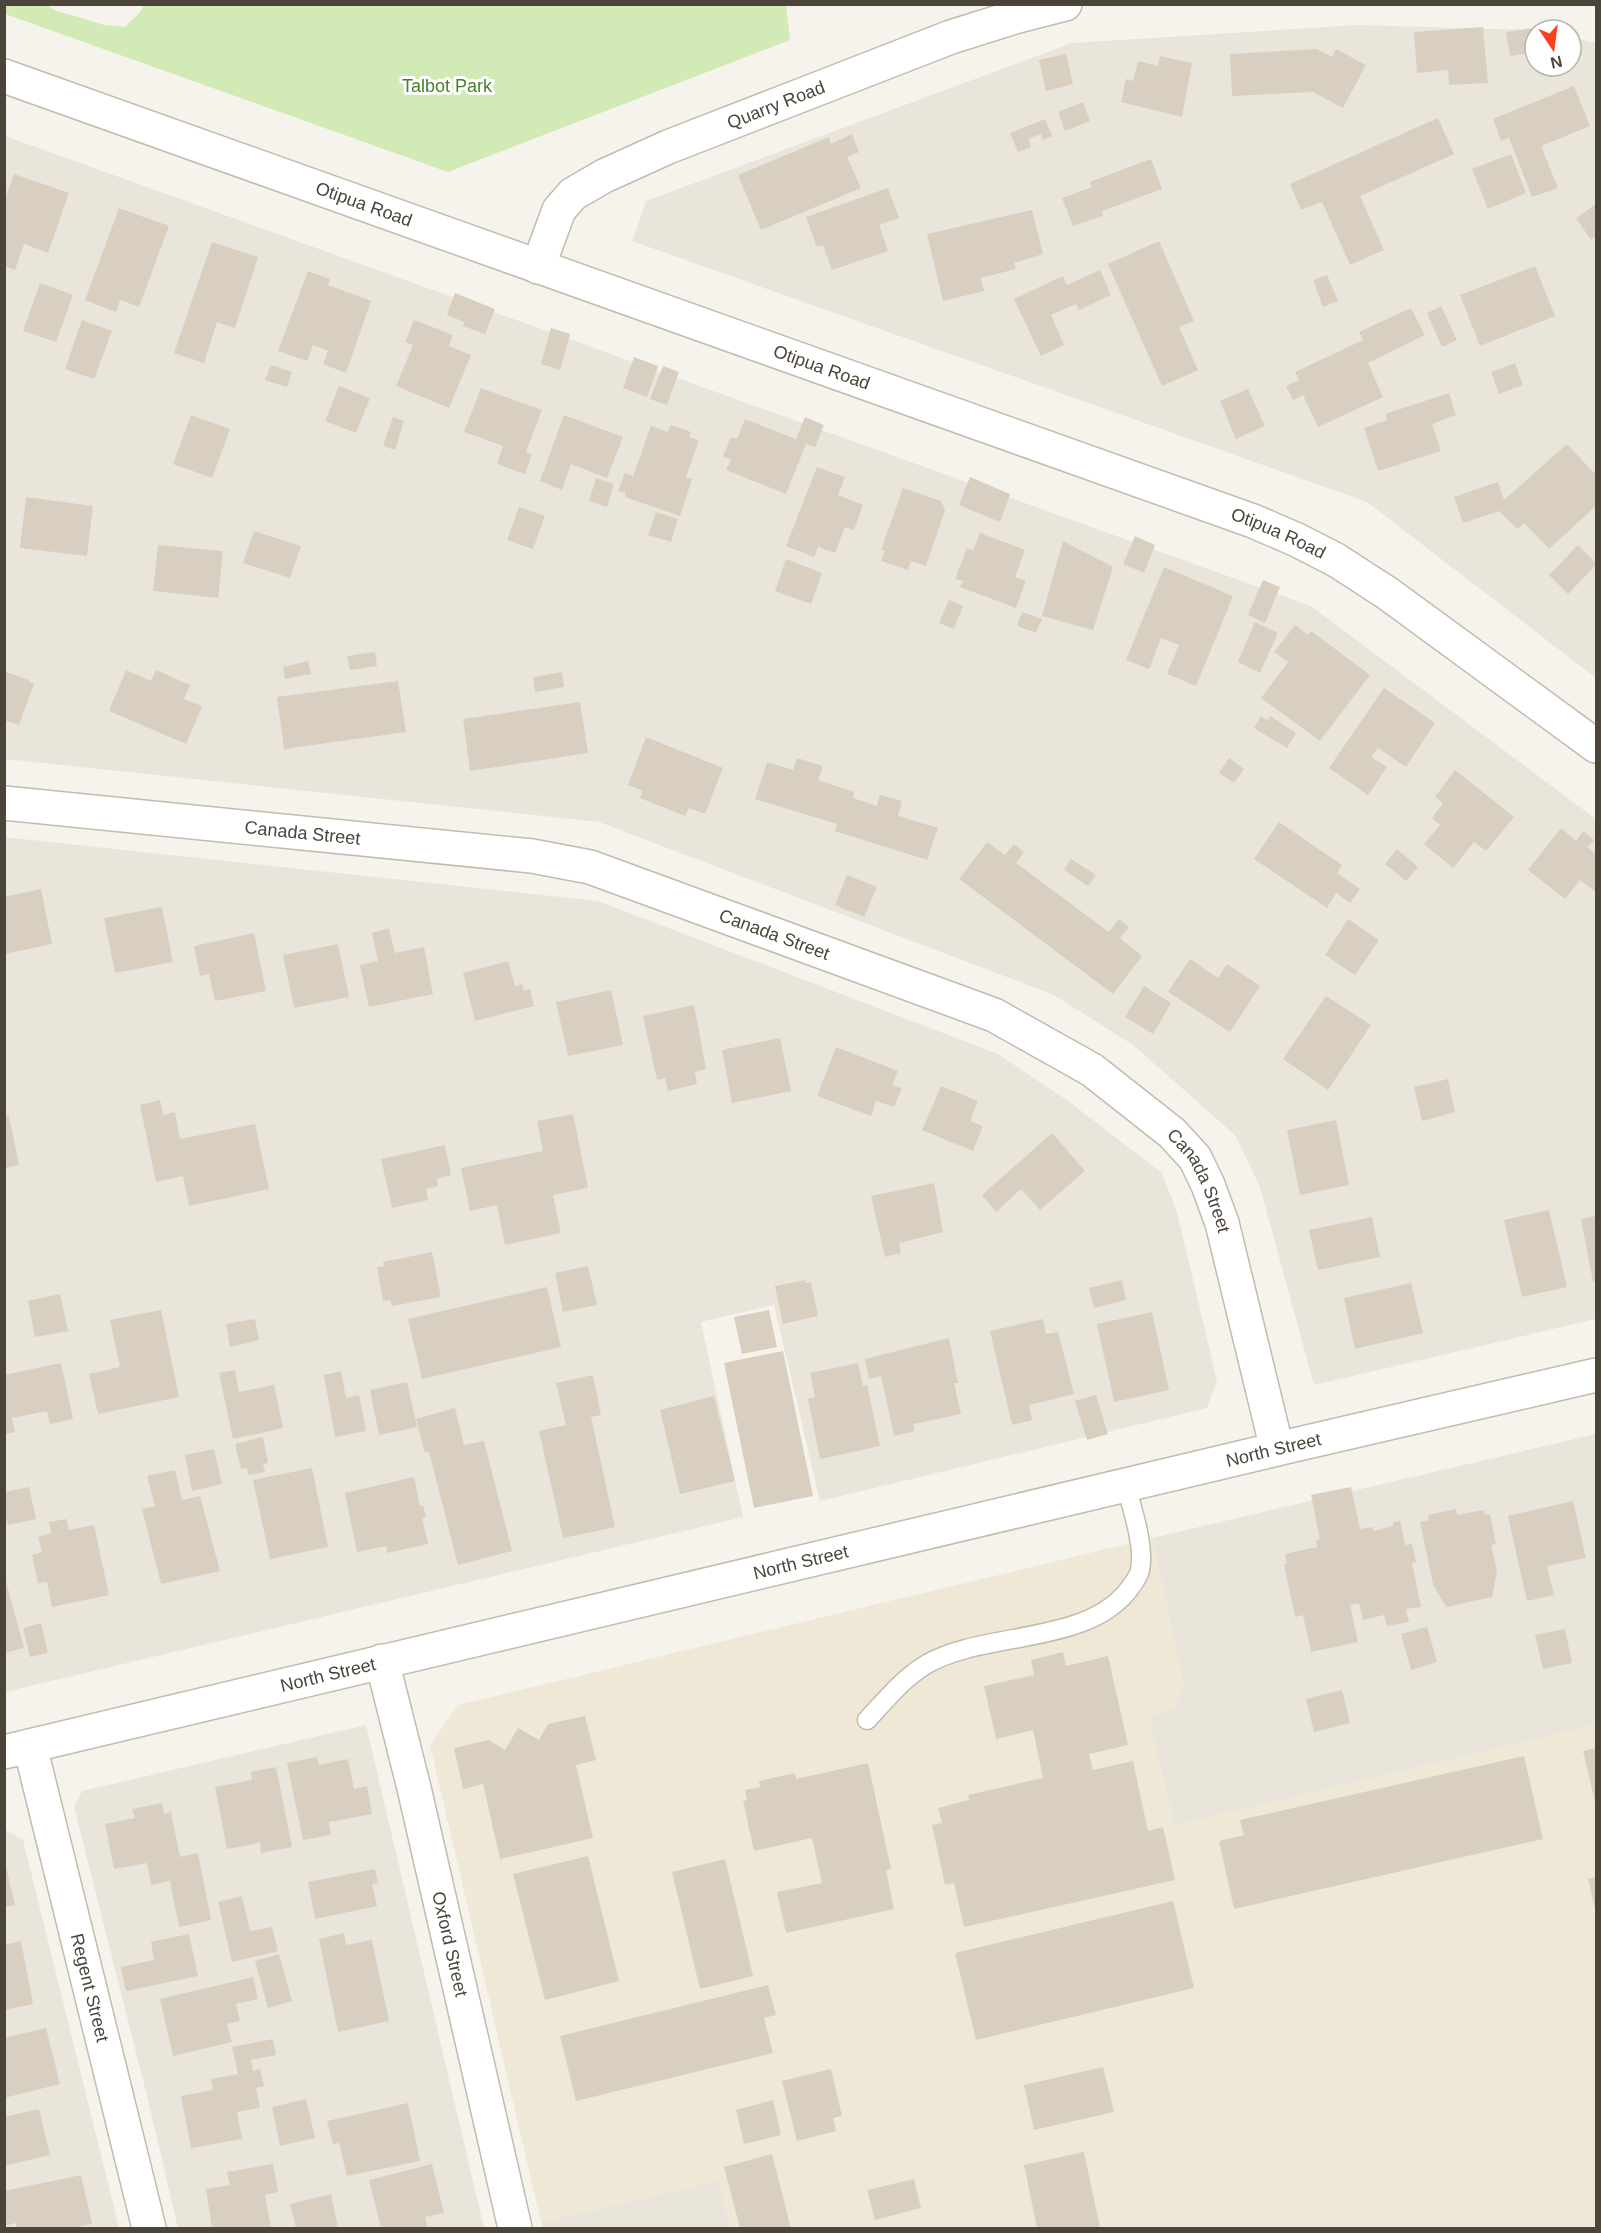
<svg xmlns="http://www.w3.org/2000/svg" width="1601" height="2233" font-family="Arial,sans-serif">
	<rect width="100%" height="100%" fill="#f6f3ec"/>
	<!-- residential -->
	<g fill="#eae5da">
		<polygon points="1358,25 1535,30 1535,66 1571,66 1571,37 1596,43 1596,678 1367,502 632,241 646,201 1072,43"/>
		<polygon points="5,136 1311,606 1596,819 1596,1319 1314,1385 1260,1187 1235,1135 1133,1045 1054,995 599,822 5,759"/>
		<polygon points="4,837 598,901 998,1054 1067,1100 1162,1173 1177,1212 1217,1381 1207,1408 820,1501 774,1305 701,1322 743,1517 5,1692"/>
		<polygon points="1596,1434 1596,1725 1174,1826 1148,1715 1173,1709 1183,1685 1152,1538"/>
		<polygon points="366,1725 484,2228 178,2228 147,2096 74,1807 82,1791"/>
		<polygon points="4,1829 23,1840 119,2228 5,2228"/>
		<polygon points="719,2180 731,2228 543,2228 541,2222"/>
	</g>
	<!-- education -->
	<polygon fill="#efe8d6" points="1152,1538 1183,1685 1180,1699 1173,1709 1148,1715 1174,1826 1596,1725 1596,2228 731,2228 718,2180 541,2222 430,1745 458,1705"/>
	<!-- green -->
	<polygon fill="#d2eab5" points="143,5 786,5 790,40 448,172 5,14 5,5 46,5 57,11 105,25 125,27 142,10"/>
	<!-- building -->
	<g fill="#d8cfc1">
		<polygon points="1483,27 1488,83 1449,85 1448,70 1417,73 1414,32"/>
		<polygon points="1540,27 1541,30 1535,30 1535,52 1510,56 1506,32"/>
		<polygon points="1317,49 1332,57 1336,49 1366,65 1343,108 1313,92 1232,96 1230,54"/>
		<polygon points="1066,54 1073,84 1046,91 1039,60"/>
		<polygon points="1160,56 1192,63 1182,117 1121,102 1126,79 1133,81 1138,61 1158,66"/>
		<polygon points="1574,86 1590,126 1541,146 1558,188 1532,197 1509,138 1501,141 1493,119"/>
		<polygon points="1083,102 1090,121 1065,131 1058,112"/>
		<polygon points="1438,118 1454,154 1360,196 1384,250 1350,265 1322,202 1301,210 1290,184"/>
		<polygon points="1045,119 1052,136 1043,140 1041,134 1028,139 1031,147 1018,152 1010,133"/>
		<polygon points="852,134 859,152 847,157 861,188 761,230 738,175 829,137 831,144"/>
		<polygon points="1511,154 1526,193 1488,209 1472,169"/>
		<polygon points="1151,159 1162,189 1102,211 1103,216 1073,226 1062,198 1092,187 1090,182"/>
		<polygon points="14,174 69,193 48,253 24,244 15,270 4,266 4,202"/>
		<polygon points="888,188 899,218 879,225 888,251 832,270 823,245 817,247 806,217"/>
		<polygon points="1596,204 1596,236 1591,240 1576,218"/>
		<polygon points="119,208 169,226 139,307 120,300 116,312 85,300"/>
		<polygon points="1032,210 1043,254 1014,263 1016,269 981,278 984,291 943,301 927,234"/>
		<polygon points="1159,241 1194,321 1179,327 1198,370 1162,386 1108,264"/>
		<polygon points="212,242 258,257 235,328 217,322 204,363 174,353"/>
		<polygon points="1535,266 1555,316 1480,346 1460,295"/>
		<polygon points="1100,270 1111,295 1079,310 1076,304 1051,315 1064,345 1041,356 1014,299 1063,276 1067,285"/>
		<polygon points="308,271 330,279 328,285 371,301 346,373 323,364 328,351 313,345 307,361 278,351"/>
		<polygon points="1327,275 1338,301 1323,307 1313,280"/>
		<polygon points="40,283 73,295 56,342 23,331"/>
		<polygon points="455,293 495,309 485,334 463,326 464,322 447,315"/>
		<polygon points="1441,306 1457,340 1442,347 1427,313"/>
		<polygon points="1411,308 1425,335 1368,363 1383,397 1318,427 1303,395 1293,400 1286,386 1299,380 1295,372 1363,340 1359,332"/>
		<polygon points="82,320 112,331 94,379 65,369"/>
		<polygon points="414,320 453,335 449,346 471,355 449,408 396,386 413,345 405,342"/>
		<polygon points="551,328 570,334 560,370 541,364"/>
		<polygon points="634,357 658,366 647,397 623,388"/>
		<polygon points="1515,363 1523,385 1499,394 1491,372"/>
		<polygon points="271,365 292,372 287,387 265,380"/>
		<polygon points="663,366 679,372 667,405 650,399"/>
		<polygon points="339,386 370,398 356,433 325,421"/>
		<polygon points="481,388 542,410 526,452 532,454 525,474 497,464 503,446 464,432"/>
		<polygon points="1248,389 1265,426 1236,439 1220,401"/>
		<polygon points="1449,393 1456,415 1432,424 1441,451 1378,471 1364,428 1387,420 1385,414"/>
		<polygon points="191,415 230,429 212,478 173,464"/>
		<polygon points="564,415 623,437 607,478 571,464 562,490 540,481"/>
		<polygon points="393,417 404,421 395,450 383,446"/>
		<polygon points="805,417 824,425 815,447 806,444 786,494 726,470 731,460 723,456 731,437 737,439 745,419 796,439"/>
		<polygon points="671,425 691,432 689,437 699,440 686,477 692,479 680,516 625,497 626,493 618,491 625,473 633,476 651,426 668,432"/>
		<polygon points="1567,444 1596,475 1596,506 1549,549 1524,523 1517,529 1499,511 1463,523 1454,497 1498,482 1504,500"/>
		<polygon points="817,467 845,477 838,495 863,505 854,530 845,527 835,553 818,547 814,557 786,546"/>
		<polygon points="970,477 1010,494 1000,522 959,505"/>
		<polygon points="596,478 614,484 607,507 589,501"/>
		<polygon points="903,488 941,501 945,510 926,566 911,561 908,570 881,561 885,551 881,550"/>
		<polygon points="26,497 93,506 87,556 20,548"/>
		<polygon points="519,507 545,516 533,549 507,540"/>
		<polygon points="656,512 678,519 671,542 648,535"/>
		<polygon points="254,531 301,546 290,578 243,563"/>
		<polygon points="980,533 1025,550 1015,577 1026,581 1016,608 960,587 963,581 955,579 967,548 973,550"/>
		<polygon points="1135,536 1155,545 1144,573 1123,564"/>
		<polygon points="1063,541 1113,567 1093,630 1042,616"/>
		<polygon points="158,545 223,551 218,598 153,591"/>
		<polygon points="1578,545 1596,563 1596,565 1568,594 1549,575"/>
		<polygon points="786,559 822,573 811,604 775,591"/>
		<polygon points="1164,567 1233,596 1196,686 1167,674 1179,645 1161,638 1149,669 1126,660"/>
		<polygon points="1263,580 1280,587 1265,623 1248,615"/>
		<polygon points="949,600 963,606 954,629 939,623"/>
		<polygon points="1022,612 1042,619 1036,633 1017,626"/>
		<polygon points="1255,622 1278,633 1260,673 1238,662"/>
		<polygon points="1295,625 1308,635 1311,631 1370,675 1320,741 1261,698 1288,662 1274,652"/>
		<polygon points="375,652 377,666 350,670 347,656"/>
		<polygon points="308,661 311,674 285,679 283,667"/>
		<polygon points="126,670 151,681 156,670 190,685 184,699 202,706 186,744 109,711"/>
		<polygon points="4,671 26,679 34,684 19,725 4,720"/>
		<polygon points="562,672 564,687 535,692 533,677"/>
		<polygon points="398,681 406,732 284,749 277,697"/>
		<polygon points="1384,688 1435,723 1406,767 1378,748 1371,757 1387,767 1368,795 1329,768"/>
		<polygon points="580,702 588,753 470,771 463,719"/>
		<polygon points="1261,716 1268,721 1270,716 1296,733 1287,748 1254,728"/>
		<polygon points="646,737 723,768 705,814 689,808 685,816 640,798 643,791 628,785"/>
		<polygon points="797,758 823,766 818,780 854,792 853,798 877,806 880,795 902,801 898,816 938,828 927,860 835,831 837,824 755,799 767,762 793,770"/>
		<polygon points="1229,758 1244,769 1234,783 1219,773"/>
		<polygon points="1455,770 1514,817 1486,851 1474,842 1453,868 1424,844 1440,825 1432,818 1443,803 1435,797"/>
		<polygon points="1279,822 1342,865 1337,873 1360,889 1350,903 1336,893 1327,908 1254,859"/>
		<polygon points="1561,828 1576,841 1583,831 1594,840 1587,847 1596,854 1596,892 1580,880 1565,899 1528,870"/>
		<polygon points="987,842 1005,855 1014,844 1024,852 1016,863 1109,932 1119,919 1129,927 1120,938 1142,956 1113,994 959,879"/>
		<polygon points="1397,849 1418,867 1406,881 1385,864"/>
		<polygon points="1071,859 1096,875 1088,886 1064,870"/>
		<polygon points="847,875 877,887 864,917 835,905"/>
		<polygon points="41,889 52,944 4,954 4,897"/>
		<polygon points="162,907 173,962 115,973 104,918"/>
		<polygon points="1348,919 1379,940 1355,975 1325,955"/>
		<polygon points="389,928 395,953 424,947 433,994 369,1007 360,965 378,961 372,933"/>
		<polygon points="254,933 266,991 215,1001 209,974 200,976 194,946"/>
		<polygon points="338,944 349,997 294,1008 283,955"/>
		<polygon points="1190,959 1218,978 1227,964 1260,986 1230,1032 1168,992"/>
		<polygon points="508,961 515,986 522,984 524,991 530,989 534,1006 475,1021 463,973"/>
		<polygon points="1144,986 1171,1003 1153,1034 1125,1017"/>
		<polygon points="611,990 623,1045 568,1056 556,1002"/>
		<polygon points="1326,996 1371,1025 1328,1090 1283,1059"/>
		<polygon points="694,1005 706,1069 695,1072 697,1084 668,1091 665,1078 657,1080 643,1016"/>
		<polygon points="780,1038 791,1091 732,1103 722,1050"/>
		<polygon points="836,1047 898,1071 892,1085 902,1088 894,1107 876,1101 871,1116 817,1096"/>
		<polygon points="1448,1079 1455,1112 1422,1121 1414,1087"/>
		<polygon points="941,1086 978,1101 970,1121 983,1126 973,1151 922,1130"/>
		<polygon points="160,1100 163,1115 175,1112 180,1139 255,1124 269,1189 189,1206 183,1176 156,1182 140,1105"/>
		<polygon points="573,1114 588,1188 553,1195 561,1233 505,1245 497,1205 470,1211 461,1168 543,1151 537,1121"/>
		<polygon points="4,1116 9,1116 19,1165 4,1168"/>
		<polygon points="1336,1120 1349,1185 1300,1195 1287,1130"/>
		<polygon points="1052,1133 1085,1171 1040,1210 1021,1189 996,1212 982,1195"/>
		<polygon points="445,1145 451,1175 437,1179 438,1186 426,1189 428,1200 392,1208 381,1159"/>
		<polygon points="934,1183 943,1232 899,1243 901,1253 885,1257 871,1196"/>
		<polygon points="1549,1210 1567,1287 1522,1297 1504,1220"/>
		<polygon points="1596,1216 1596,1281 1593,1282 1581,1219"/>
		<polygon points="1372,1217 1380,1257 1318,1270 1309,1230"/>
		<polygon points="432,1252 441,1297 392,1306 390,1300 383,1301 377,1267 384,1266 383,1262"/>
		<polygon points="588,1266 597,1305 563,1312 555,1273"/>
		<polygon points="805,1280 805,1283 811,1282 818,1316 783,1324 775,1286"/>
		<polygon points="1122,1280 1126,1300 1094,1308 1089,1288"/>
		<polygon points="1411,1283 1423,1333 1355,1349 1344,1298"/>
		<polygon points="547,1287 561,1347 422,1379 408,1319"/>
		<polygon points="60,1294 68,1331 35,1337 28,1301"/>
		<polygon points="161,1310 179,1397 98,1414 89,1374 120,1367 110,1320"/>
		<polygon points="769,1310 777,1347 742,1354 734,1317"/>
		<polygon points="1152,1312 1169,1390 1114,1402 1097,1324"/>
		<polygon points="255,1319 259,1340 230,1347 226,1324"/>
		<polygon points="1043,1319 1046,1334 1058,1332 1074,1394 1029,1405 1032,1420 1012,1425 990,1331"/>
		<polygon points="949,1338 958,1383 954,1383 961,1414 913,1424 915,1431 894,1436 881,1376 869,1379 865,1359"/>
		<polygon points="783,1351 813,1496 754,1508 724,1363"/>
		<polygon points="61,1363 73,1419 50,1424 47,1411 12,1418 15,1432 4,1434 4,1375"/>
		<polygon points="858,1363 863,1386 867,1385 880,1446 820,1459 808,1399 815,1397 810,1373"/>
		<polygon points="235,1370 239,1392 274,1385 283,1428 233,1439 219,1373"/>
		<polygon points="341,1371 346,1398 359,1395 366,1431 335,1437 324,1375"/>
		<polygon points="593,1375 601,1415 591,1417 615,1527 563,1538 539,1431 566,1425 556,1383"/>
		<polygon points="407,1382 417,1427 379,1435 370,1390"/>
		<polygon points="1096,1395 1108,1434 1087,1440 1075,1401"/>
		<polygon points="714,1396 735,1481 680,1494 660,1410"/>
		<polygon points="455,1408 464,1445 484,1441 512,1551 458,1565 429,1452 425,1453 416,1419"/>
		<polygon points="263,1437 268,1463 263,1464 265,1472 248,1475 247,1468 241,1469 235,1444"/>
		<polygon points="214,1449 222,1484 192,1491 185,1455"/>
		<polygon points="312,1468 328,1547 270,1559 253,1480"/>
		<polygon points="175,1470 182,1500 200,1496 220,1571 161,1584 142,1509 155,1506 147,1476"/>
		<polygon points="414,1477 420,1506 423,1505 426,1517 422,1518 428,1544 387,1553 386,1546 357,1552 345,1493"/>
		<polygon points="29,1487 36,1519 8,1525 4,1509 4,1492"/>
		<polygon points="1351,1487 1360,1529 1373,1527 1374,1531 1393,1526 1393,1522 1400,1521 1405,1545 1412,1544 1416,1562 1412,1563 1421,1607 1406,1609 1409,1622 1387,1626 1384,1615 1363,1620 1359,1603 1350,1605 1358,1642 1311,1652 1303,1615 1295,1617 1284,1564 1287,1563 1285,1554 1317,1547 1316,1540 1320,1539 1311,1495"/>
		<polygon points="1573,1501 1586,1558 1547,1566 1554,1595 1527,1601 1508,1516"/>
		<polygon points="1456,1509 1457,1515 1484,1510 1485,1515 1490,1514 1496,1544 1491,1545 1497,1571 1492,1597 1446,1607 1433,1584 1420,1522 1429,1520 1428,1515"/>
		<polygon points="66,1519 69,1530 94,1525 109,1595 52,1607 47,1582 38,1583 32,1555 42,1552 38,1537 51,1533 49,1522"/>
		<polygon points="4,1574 24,1648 4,1653"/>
		<polygon points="41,1623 48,1653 30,1657 23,1628"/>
		<polygon points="1427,1627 1437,1662 1411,1670 1401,1634"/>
		<polygon points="1565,1629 1572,1663 1543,1669 1535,1635"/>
		<polygon points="1063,1652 1066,1666 1108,1656 1128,1745 1089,1754 1093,1770 1133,1761 1148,1831 1163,1827 1175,1880 964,1927 954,1883 945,1885 932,1825 942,1823 938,1808 969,1800 968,1795 1043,1778 1033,1730 996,1739 984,1686 1034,1675 1031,1660"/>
		<polygon points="1342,1690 1350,1723 1314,1732 1306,1699"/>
		<polygon points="585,1716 596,1760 576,1765 593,1838 500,1859 483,1784 463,1789 454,1748 489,1740 505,1750 518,1728 539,1740 548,1724"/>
		<polygon points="1596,1748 1596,1807 1583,1751"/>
		<polygon points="1524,1756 1543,1839 1234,1909 1219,1841 1244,1835 1240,1820"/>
		<polygon points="317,1757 319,1765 348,1759 354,1789 367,1786 372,1814 329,1822 331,1835 303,1840 287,1763"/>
		<polygon points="868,1763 891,1869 886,1870 894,1909 786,1933 777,1892 822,1883 812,1838 754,1851 743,1801 747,1800 745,1790 760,1787 759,1781 795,1773 796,1779"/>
		<polygon points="276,1767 292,1847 261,1853 260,1843 227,1849 215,1787 252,1780 251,1772"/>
		<polygon points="162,1803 164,1814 171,1812 180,1857 198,1853 211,1920 179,1927 170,1881 151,1885 147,1863 114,1869 105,1824 135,1818 132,1809"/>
		<polygon points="588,1856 619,1981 545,2000 513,1874"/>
		<polygon points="4,1858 15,1905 4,1907"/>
		<polygon points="725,1859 753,1976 700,1989 672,1872"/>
		<polygon points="375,1869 378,1883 372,1884 377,1906 315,1919 308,1882"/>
		<polygon points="1596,1877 1596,1913 1588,1879"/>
		<polygon points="242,1896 250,1931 272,1927 278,1951 232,1962 218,1902"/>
		<polygon points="1173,1901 1194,1988 976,2040 955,1953"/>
		<polygon points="344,1933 346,1945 372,1940 389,2021 338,2032 319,1939"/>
		<polygon points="189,1934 198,1976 126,1991 121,1967 154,1960 151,1942"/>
		<polygon points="21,1941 33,2004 4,2010 4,1945"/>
		<polygon points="279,1954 292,2001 268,2008 255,1961"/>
		<polygon points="253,1977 258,1999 236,2004 240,2021 227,2024 232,2042 173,2056 160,1999"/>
		<polygon points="768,1985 776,2015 764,2018 773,2053 576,2101 560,2036"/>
		<polygon points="46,2028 60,2084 4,2098 4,2038"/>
		<polygon points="273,2039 276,2055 251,2060 253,2071 260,2069 264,2086 256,2088 260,2108 237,2112 242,2139 191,2148 181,2096 213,2090 211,2079 238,2074 232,2047"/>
		<polygon points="1103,2067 1114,2112 1034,2130 1024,2085"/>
		<polygon points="831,2069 842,2116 833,2118 836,2131 797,2141 782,2081"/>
		<polygon points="306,2099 315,2138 280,2146 272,2107"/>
		<polygon points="773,2100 781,2135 744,2144 736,2110"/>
		<polygon points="408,2103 420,2161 347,2176 339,2143 333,2144 327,2121"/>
		<polygon points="39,2109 50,2155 4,2166 4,2117"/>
		<polygon points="1084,2152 1100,2228 1037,2228 1024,2165"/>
		<polygon points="772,2154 791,2228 740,2228 724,2167"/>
		<polygon points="273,2164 278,2192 265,2195 271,2228 212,2228 206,2189 230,2185 227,2172"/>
		<polygon points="432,2164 444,2213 425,2217 428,2228 381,2228 369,2180"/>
		<polygon points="81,2175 92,2224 72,2228 17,2228 16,2223 4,2226 4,2191"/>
		<polygon points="914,2179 921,2208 875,2220 867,2190"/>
		<polygon points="331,2194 338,2228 296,2228 290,2204"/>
	</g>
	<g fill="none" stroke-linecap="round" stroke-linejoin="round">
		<!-- service casing -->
		<g stroke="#c2bbae" stroke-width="21">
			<path id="service" d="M867,1720C886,1700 903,1678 927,1664C986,1630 1092,1646 1132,1585C1135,1581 1139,1575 1140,1570C1145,1545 1132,1510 1126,1485"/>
		</g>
		<!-- minor casing -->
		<g stroke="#c2bbae" stroke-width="36">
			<g id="minor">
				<path id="s1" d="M538,267L559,210L573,194L604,176L668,147L951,37L1018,16L1065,4"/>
				<path id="s2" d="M4,803L532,856L590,867L994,1015L1092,1070L1172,1133L1195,1158L1208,1185L1222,1223L1277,1449"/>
				<path id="s3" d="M382,1661L414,1788L515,2228"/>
				<path id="s4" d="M30,1746L149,2228"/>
			</g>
		</g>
		<!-- tertiary casing -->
		<g stroke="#c2bbae" stroke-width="36">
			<g id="tertiary">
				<path id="s5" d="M4,76L1253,521L1297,540L1336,560L1387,593L1596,746"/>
				<path id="s6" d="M4,1752L1277,1449L1596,1375"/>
			</g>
		</g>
		<!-- service -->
		<use href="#service" stroke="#fff" stroke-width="18"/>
		<!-- minor -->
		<use href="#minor" stroke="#fff" stroke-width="33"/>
		<!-- tertiary -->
		<use href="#tertiary" stroke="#fff" stroke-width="33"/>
	</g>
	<g text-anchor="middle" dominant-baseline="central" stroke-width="6" stroke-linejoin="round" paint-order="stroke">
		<!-- park labels -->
		<g font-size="18" fill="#4a7f2a" stroke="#fff">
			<text x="447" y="86">Talbot Park</text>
		</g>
		<!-- street labels -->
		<g font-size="18" fill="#4b4439" stroke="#fff">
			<text stroke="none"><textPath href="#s1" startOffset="304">Quarry Road</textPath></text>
			<text stroke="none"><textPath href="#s5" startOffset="382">Otipua Road</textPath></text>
			<text stroke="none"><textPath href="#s5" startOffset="868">Otipua Road</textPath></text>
			<text stroke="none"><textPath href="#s5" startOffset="1354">Otipua Road</textPath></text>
			<text stroke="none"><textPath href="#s2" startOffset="300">Canada Street</textPath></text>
			<text stroke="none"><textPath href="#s2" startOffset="786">Canada Street</textPath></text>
			<text stroke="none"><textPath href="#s2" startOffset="1290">Canada Street</textPath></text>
			<text stroke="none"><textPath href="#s6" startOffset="1305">North Street</textPath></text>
			<text stroke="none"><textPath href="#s6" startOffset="819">North Street</textPath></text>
			<text stroke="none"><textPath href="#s6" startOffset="333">North Street</textPath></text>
			<text stroke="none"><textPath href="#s3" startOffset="291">Oxford Street</textPath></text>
			<text stroke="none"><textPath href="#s4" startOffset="249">Regent Street</textPath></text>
		</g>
	</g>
	<!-- border -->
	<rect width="1601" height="2233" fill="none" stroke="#4b4439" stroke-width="12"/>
	<!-- north arrow -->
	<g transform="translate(1553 48) rotate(167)"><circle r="28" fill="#ffffff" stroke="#b7b4b0" stroke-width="1.5"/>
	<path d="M0-4.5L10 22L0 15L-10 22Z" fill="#fc3f1d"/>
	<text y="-9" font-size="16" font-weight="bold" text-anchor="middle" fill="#4b4439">N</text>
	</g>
</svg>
